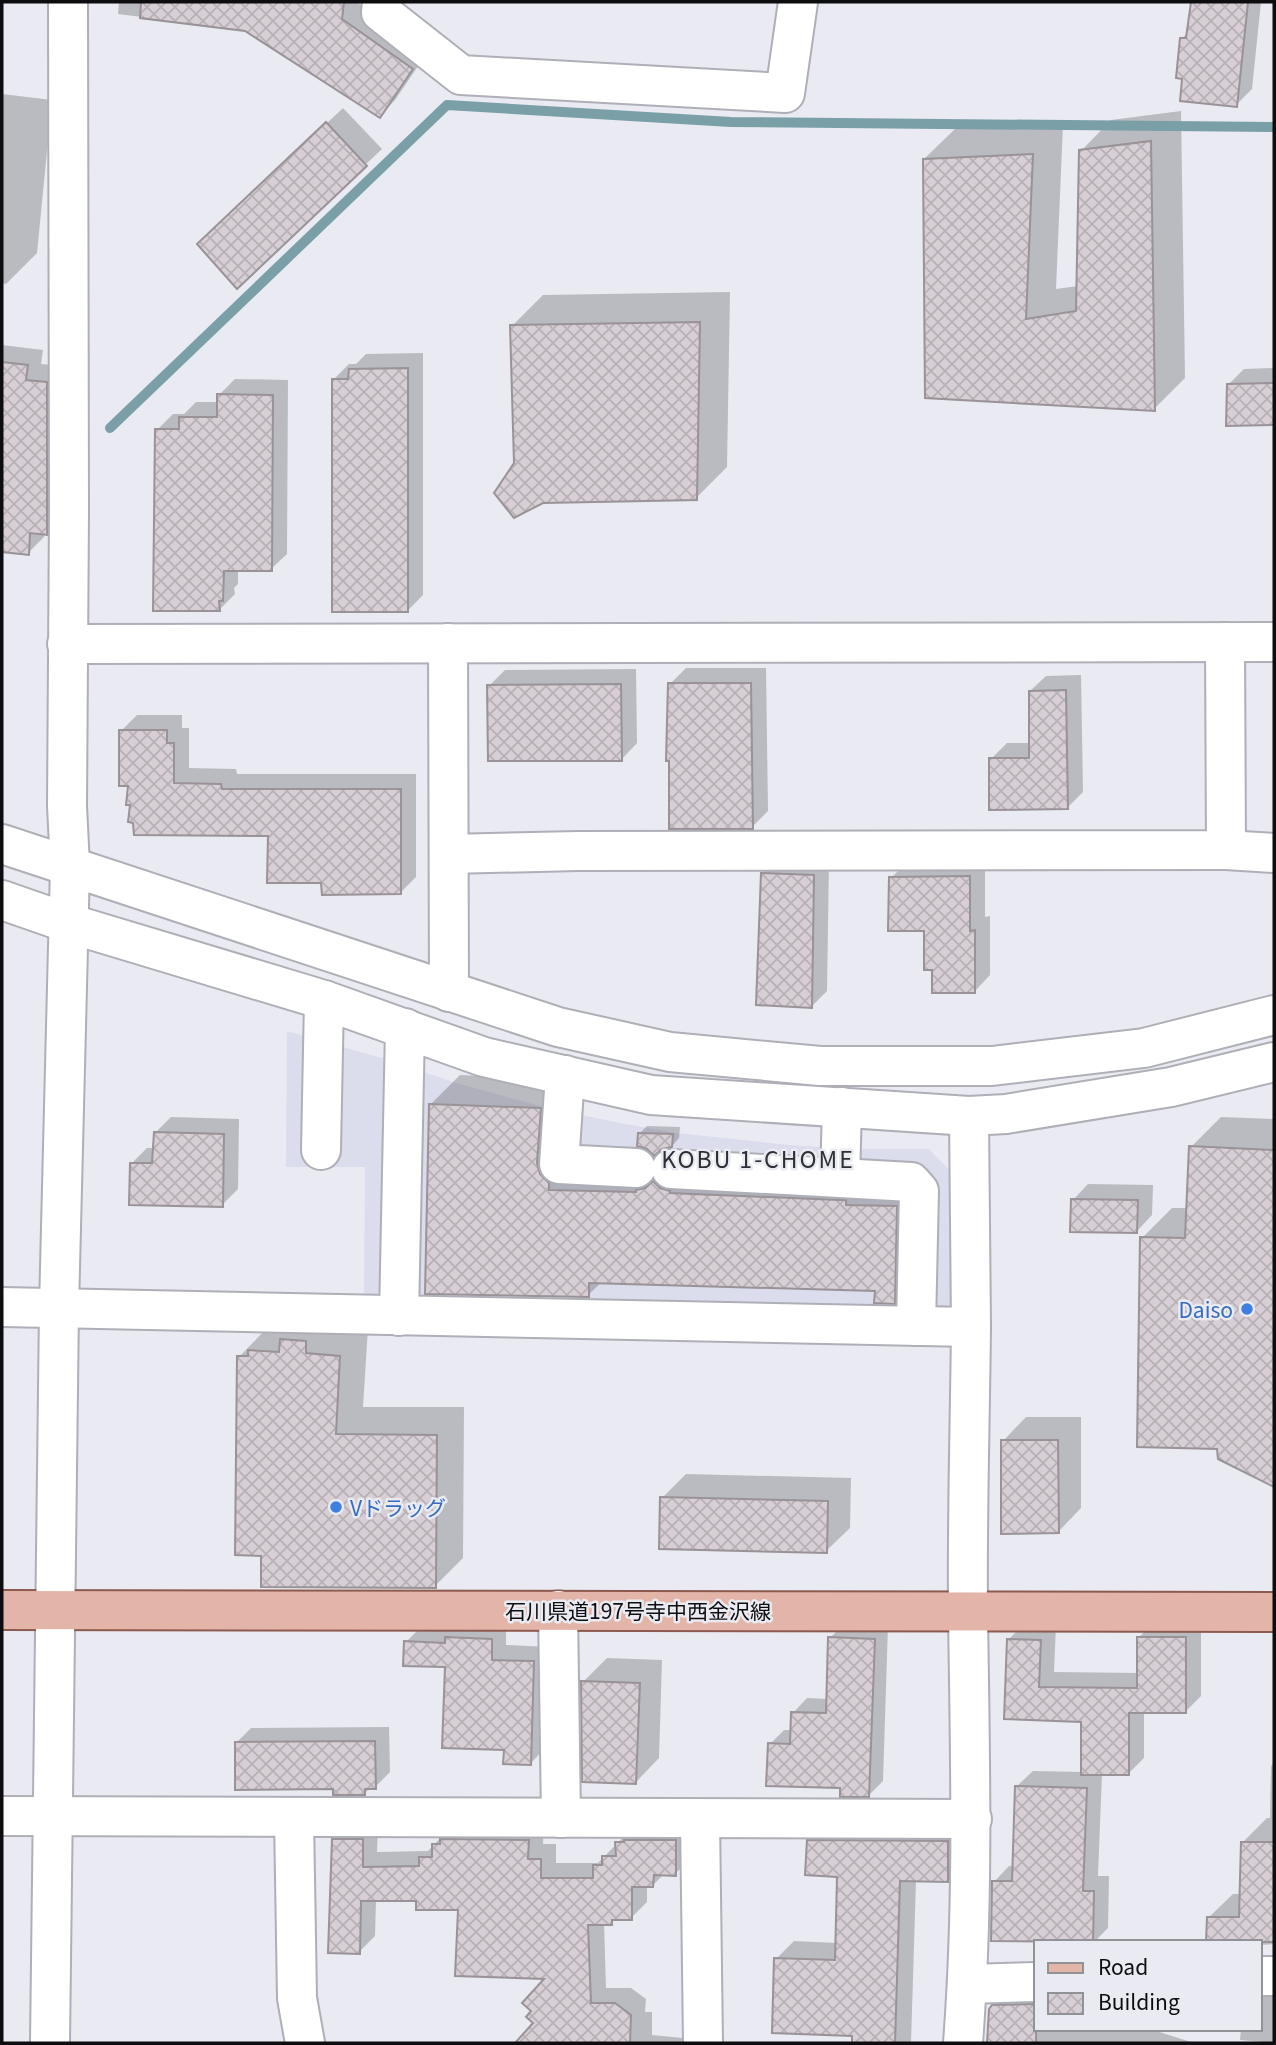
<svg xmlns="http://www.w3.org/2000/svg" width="1276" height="2045" font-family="Georgia,'Noto Sans JP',serif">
	<defs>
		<pattern id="building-cross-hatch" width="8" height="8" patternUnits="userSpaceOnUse" patternTransform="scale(1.75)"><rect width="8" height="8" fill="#d7cfd5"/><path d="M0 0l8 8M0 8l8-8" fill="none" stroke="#b7b1b6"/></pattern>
	</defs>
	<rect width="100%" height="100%" fill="#e9eaf2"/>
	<!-- built -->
	<polygon fill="#dbdcec" points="287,1031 385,1059 456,1083 547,1108 620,1123 676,1133 789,1145 849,1149 929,1149 955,1176 955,1300 941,1313 364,1299 365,1167 286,1167"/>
	<!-- shadow -->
	<g fill="#0003">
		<polygon points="119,2 357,2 427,53 395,100 380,116 245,30 118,14"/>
		<polygon points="1193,2 1261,2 1252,89 1236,105 1182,38 1189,32"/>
		<polygon points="2,94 52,100 37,253 6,284 2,283"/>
		<polygon points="343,108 382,149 237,286 215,229"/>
		<polygon points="1181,111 1185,378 1154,409 927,397 924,159 955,129 1063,124 1056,289 1078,286 1081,151 1111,120"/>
		<polygon points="730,292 727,467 696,498 516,464 512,326 543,295"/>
		<polygon points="2,345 43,350 41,364 62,366 62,517 44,533 44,537 28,553 2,550"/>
		<polygon points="423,353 423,595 408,610 333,380 349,364 356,364 366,354"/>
		<polygon points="1274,368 1274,424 1228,424 1229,384 1244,369"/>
		<polygon points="235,379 288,380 287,554 271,569 238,569 238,584 234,588 235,594 219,610 157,430 173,414 184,414 196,402 219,402 219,395"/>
		<polygon points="686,668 766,668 768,811 752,827 670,684"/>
		<polygon points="636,669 637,743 622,759 489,686 505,670"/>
		<polygon points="1081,675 1083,792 1067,808 991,759 1007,743 1031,743 1030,691 1046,676"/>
		<polygon points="137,715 182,715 182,728 189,728 189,768 236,769 237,774 416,774 416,877 400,893 323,881 269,834 130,784 121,731"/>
		<polygon points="779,858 829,860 827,991 812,1006 763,873"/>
		<polygon points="985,861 985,917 990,916 990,975 975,991 933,968 925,929 891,878 907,862"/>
		<polygon points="460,1075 569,1080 568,1145 664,1164 925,1178 923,1273 894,1302 877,1289 602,1282 588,1295 431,1104"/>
		<polygon points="171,1117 239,1119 238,1189 222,1205 131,1164 147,1148 155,1148 155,1133"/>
		<polygon points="1221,1117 1274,1119 1274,1485 1219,1458 1219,1447 1142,1238 1172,1208 1188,1208 1191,1147"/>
		<polygon points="647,1126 680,1127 679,1138 672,1146 639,1134"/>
		<polygon points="1088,1184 1153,1185 1152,1215 1137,1231 1073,1200"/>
		<polygon points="267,1328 368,1328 363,1407 464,1407 463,1558 435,1586 263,1554 239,1357"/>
		<polygon points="1026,1417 1081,1417 1081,1508 1058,1532 1003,1441"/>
		<polygon points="686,1474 851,1478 850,1528 826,1551 662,1498"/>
		<polygon points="1155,1622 1201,1622 1201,1696 1185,1712 1144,1712 1144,1758 1128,1774 1102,1774 1098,1876 1109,1876 1108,1928 1094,1942 1059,1942 994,1882 1009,1866 1015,1866 1017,1786 1033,1771 1083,1772 1083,1720 1006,1718 1008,1640 1024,1624 1056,1625 1054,1672 1139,1673 1139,1637"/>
		<polygon points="844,1624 888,1625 883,1781 869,1795 842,1787 770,1744 784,1730 792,1730 793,1713 807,1698 828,1699 830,1638"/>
		<polygon points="506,1625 506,1645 549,1647 545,1748 531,1763 505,1749 447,1666 406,1642 421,1627"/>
		<polygon points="607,1658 662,1660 659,1758 636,1782 583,1682"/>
		<polygon points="389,1727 390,1772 375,1787 371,1787 364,1794 335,1787 236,1743 251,1728"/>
		<polygon points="1274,1763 1274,1944 1260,1945 1260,1942 1208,1918 1233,1894 1241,1894 1243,1842 1267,1818 1270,1818 1271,1766"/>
		<polygon points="349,1824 378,1824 377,1852 428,1851 449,1829 544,1825 543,1844 556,1844 556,1863 598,1863 633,1827 691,1825 691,1858 675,1874 664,1874 653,1885 647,1885 647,1902 631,1918 616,1918 611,1923 604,1923 606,1988 631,1988 646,1999 645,2012 652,2012 652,2035 683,2038 683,2043 532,2043 535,2023 533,2011 547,1977 460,1908 418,1899 376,1900 375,1936 359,1952 333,1840"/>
		<polygon points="826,1824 965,1824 965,1863 947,1880 916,1880 911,2043 854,2043 854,2035 776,1959 794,1941 837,1943 839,1875 809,1841"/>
		<polygon points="1016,1983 1036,1983 1036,2029 1150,2029 1194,2043 989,2043 991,2010"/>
		<polygon points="1260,1984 1274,1985 1274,2043 1240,2040 1241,2029 1260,2029"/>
	</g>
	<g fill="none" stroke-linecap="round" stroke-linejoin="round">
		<!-- stream -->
		<polyline stroke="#7b9fa6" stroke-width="10" points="110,428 447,105 731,122 1274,127"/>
	</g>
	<!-- building -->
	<g fill="url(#building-cross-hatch)" stroke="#999297" stroke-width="2">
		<polygon points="141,2 344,2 342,19 413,69 380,118 245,31 140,18"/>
		<polygon points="1191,2 1248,2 1237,107 1180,101 1182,79 1176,78 1180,38 1186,38"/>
		<polygon points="326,122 367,166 237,289 197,244"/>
		<polygon points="1151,141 1155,411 925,398 923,159 1033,154 1026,319 1076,311 1079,150"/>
		<polygon points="700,322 697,500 543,503 514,518 494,493 514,463 510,325"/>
		<polygon points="2,362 28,365 26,380 47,382 47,535 30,533 29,555 2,552"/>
		<polygon points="408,368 408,612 332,612 332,379 348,379 349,369"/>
		<polygon points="1274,383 1274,425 1226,426 1227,384"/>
		<polygon points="217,394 273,395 272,571 224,571 223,601 219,601 220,611 153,611 155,429 179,429 179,417 217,417"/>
		<polygon points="668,683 751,683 753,829 669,829 669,761 666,761"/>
		<polygon points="621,684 622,761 488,761 487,685"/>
		<polygon points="1066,690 1068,809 989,810 989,758 1029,758 1029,691"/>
		<polygon points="119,730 167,730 167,743 174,743 174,783 221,784 222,789 401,789 401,894 322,895 321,883 267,883 268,836 134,835 133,823 128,822 130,805 126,805 128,786 119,786"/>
		<polygon points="761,873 814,875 812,1008 756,1005"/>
		<polygon points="970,876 970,931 975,930 975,993 932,993 932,970 924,970 924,931 888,931 889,877"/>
		<polygon points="429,1104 541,1108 537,1163 540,1174 549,1183 549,1190 636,1192 636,1190 645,1188 653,1181 660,1188 670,1191 670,1193 839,1200 846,1200 846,1205 897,1206 895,1304 874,1303 875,1291 589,1283 589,1297 425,1294"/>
		<polygon points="154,1132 224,1134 223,1207 129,1205 130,1163 152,1163"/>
		<polygon points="638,1133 673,1134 672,1147 662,1149 654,1156 647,1149 637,1146"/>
		<polygon points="1189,1146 1274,1150 1274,1487 1218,1459 1217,1449 1137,1447 1140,1237 1185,1238"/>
		<polygon points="1071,1199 1138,1200 1137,1233 1070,1232"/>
		<polygon points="280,1339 306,1341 306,1353 340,1356 336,1434 437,1435 436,1588 261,1587 261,1556 235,1555 237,1356 248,1356 248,1350 279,1352"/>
		<polygon points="1001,1440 1058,1440 1059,1533 1001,1534"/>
		<polygon points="660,1497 828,1501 827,1553 659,1549"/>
		<polygon points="445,1637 492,1639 492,1660 534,1661 531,1765 503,1764 504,1750 442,1748 445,1667 403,1666 404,1641 445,1643"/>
		<polygon points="828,1637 875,1639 869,1797 840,1797 840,1788 766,1786 768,1743 790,1744 791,1712 826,1713"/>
		<polygon points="1137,1637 1186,1637 1186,1713 1129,1713 1129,1775 1081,1775 1081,1722 1004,1719 1007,1639 1041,1640 1039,1687 1137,1688"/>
		<polygon points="581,1681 640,1683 636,1784 582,1782"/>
		<polygon points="375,1741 376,1789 365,1789 365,1795 333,1795 333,1789 235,1790 235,1742"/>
		<polygon points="1015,1786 1087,1788 1083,1891 1094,1891 1093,1942 991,1941 992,1881 1012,1881"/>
		<polygon points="332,1839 363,1839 363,1867 419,1866 419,1857 432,1857 432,1844 440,1844 440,1839 529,1840 528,1859 541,1859 541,1878 593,1878 593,1865 602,1865 602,1856 616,1856 615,1842 624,1842 624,1840 676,1840 676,1876 654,1875 653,1887 632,1887 632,1920 612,1920 612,1925 588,1925 591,2003 615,2003 631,2015 630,2043 515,2043 533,2023 526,2017 531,2011 522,2003 544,1979 455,1976 458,1910 416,1910 416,1901 361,1901 360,1954 328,1953"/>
		<polygon points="807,1840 948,1841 948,1882 900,1881 895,2043 852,2043 852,2036 772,2033 774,1958 835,1960 837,1877 805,1875"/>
		<polygon points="1241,1842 1274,1842 1274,1942 1206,1942 1207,1917 1239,1917"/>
		<polygon points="1036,2004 1036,2043 987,2043 989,2009 992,2005"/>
	</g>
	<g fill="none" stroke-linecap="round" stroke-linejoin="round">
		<!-- minor casing -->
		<g stroke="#aeafb7" stroke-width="42">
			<g id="minor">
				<polyline points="382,2 381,12 461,75 785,93 798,2"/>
				<polyline points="448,643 449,992"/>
				<polyline points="67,644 1274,642"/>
				<polyline points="2,844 558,1027 670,1052 820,1066 992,1066 1144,1048 1274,1015"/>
				<polyline points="1226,850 1274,853"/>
				<polyline points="449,854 578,851 1226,850 1225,642"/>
				<polyline points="2,900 68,923 324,1000 484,1057 651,1095 969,1116 1006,1114 1171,1087 1274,1062"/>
				<polyline points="565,1075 559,1164 636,1168"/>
				<polyline points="321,1150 324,1000"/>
				<polyline points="671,1169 840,1178 842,1107"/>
				<polyline points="840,1178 911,1182 919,1191 916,1326"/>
				<polyline points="2,1307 971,1327 969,1116"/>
				<polyline points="399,1316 405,1028"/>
				<polyline points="558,1610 561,1818"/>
				<polyline points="2,1816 972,1819"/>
				<polyline points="294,1817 297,1998 305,2043"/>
				<polyline points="700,1819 703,2043"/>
				<polyline points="1260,1976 1274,1976"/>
				<polyline points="968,1984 1036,1982"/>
				<polyline points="50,2043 59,1308 70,866 67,806 69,511 68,2"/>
				<path d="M963,2043C974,1900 970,1757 968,1614C967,1518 970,1422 971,1327"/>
			</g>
		</g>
		<!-- major casing -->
		<g stroke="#8c5a4e" stroke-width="42">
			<polyline id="major" points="2,1610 1274,1612"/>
		</g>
		<!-- minor -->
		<use href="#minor" stroke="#fff" stroke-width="38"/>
		<!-- major -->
		<use href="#major" stroke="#e3b5a9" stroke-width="38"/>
	</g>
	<!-- markers -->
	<g fill="#3f7fe0" stroke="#e9eaf2" stroke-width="2.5">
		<circle cx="1247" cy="1309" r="7"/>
		<circle cx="336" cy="1507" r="7"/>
	</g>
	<g text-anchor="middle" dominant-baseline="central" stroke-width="5" stroke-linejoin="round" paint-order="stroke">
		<!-- shop labels -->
		<g font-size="21" fill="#366cbe" stroke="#e9eaf2" text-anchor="end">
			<text x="1233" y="1309">Daiso</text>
			<text x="350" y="1507" text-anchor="start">Vドラッグ</text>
		</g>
		<!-- street labels -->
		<g font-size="21" fill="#0d0d0f" stroke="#e9eaf2">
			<text x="638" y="1610">石川県道197号寺中西金沢線</text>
		</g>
		<!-- neighbourhood labels -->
		<g font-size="23" letter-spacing="2" fill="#2e2f35" stroke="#e9eaf2">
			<text x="758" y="1158">KOBU 1-CHOME</text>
		</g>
	</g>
	<!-- border -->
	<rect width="1276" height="2045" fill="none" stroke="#0d0d0f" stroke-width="7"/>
	<!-- legend -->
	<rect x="1034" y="1940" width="228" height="91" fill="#e9eaf2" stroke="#919297" stroke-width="2"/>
	<rect x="1048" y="1963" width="35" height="10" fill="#e3b5a9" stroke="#919297" stroke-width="2"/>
	<text x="1098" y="1975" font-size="21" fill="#0d0d0f">Road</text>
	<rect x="1048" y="1993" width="35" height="21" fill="url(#building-cross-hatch)" stroke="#919297" stroke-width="2"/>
	<text x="1098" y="2010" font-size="21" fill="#0d0d0f">Building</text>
</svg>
